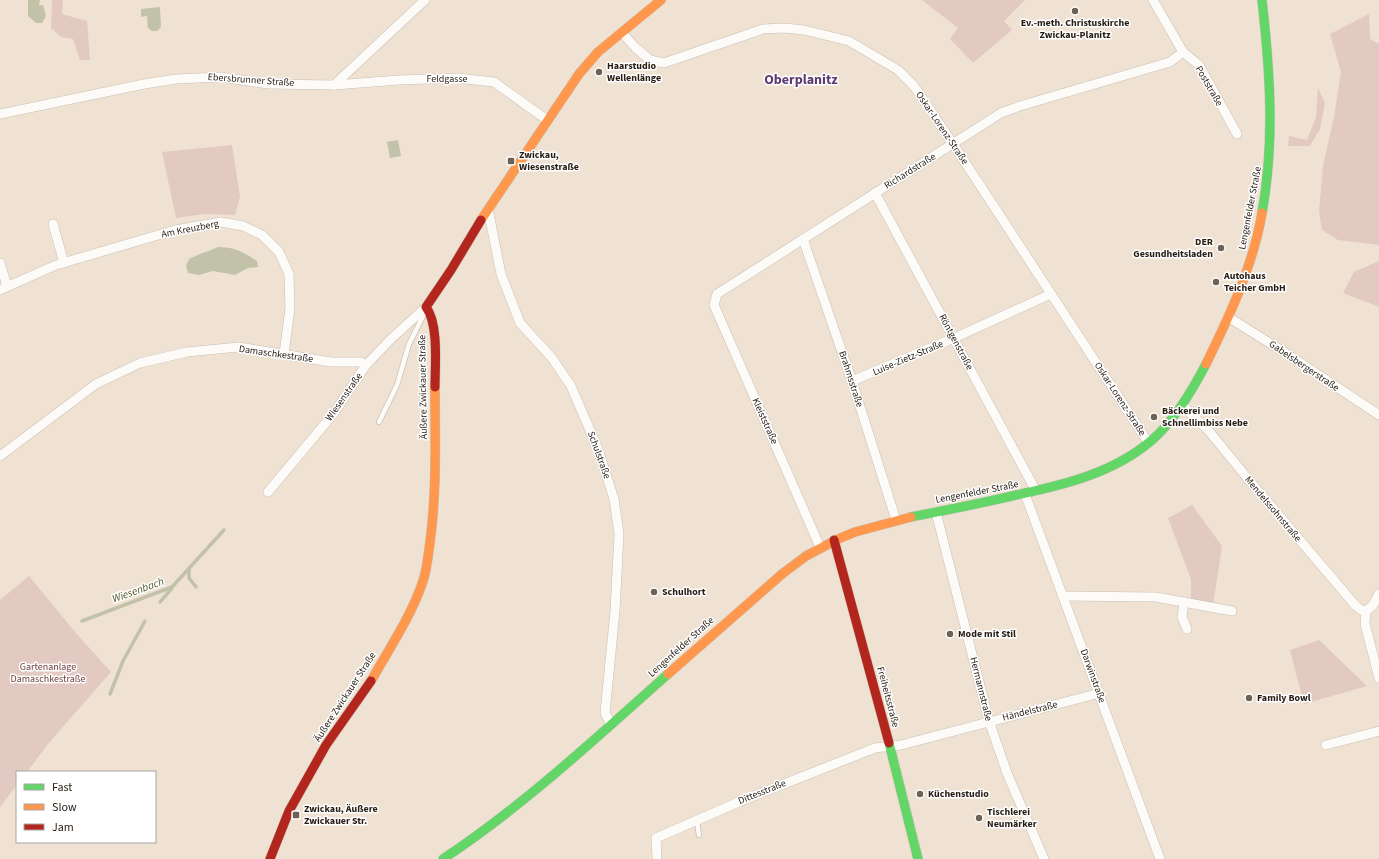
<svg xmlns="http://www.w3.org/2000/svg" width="1379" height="859" font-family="'Source Sans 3',sans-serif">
	<rect width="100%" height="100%" fill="#f0e2d3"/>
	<!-- green -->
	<g fill="#e2c9c1">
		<polygon points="52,0 63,0 62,14 87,21 90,60 80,60 73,39 61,37 51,28"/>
		<polygon points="922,0 1025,0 1004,21 1012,30 973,63 950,39 958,28"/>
		<polygon points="1369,14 1370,39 1379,44 1379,245 1338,240 1322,230 1319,211 1323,166 1334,117 1341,72 1330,34"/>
		<polygon points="1318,88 1325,103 1320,129 1310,146 1288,146 1289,136 1307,140 1316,117"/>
		<polygon points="232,145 240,197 235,215 205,214 176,218 162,152"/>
		<polygon points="1379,261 1379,307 1343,293 1354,272"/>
		<polygon points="1192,505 1222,546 1213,605 1191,600 1191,579 1168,518"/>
		<polygon points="29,576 75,632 111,672 48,744 27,772 17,772 17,785 0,807 0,600"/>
		<polygon points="1319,640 1367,686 1304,704 1290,650"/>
	</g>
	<!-- water -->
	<g fill="#c2c2a9">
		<polygon points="28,0 40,0 39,5 43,5 46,16 42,23 36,23 28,16"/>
		<polygon points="160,7 161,27 157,31 152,31 148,28 147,16 141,17 141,9"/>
		<polygon points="398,140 401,156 390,158 387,142"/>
		<path d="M218,247C234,247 244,252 257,261L258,267L248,268L235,275L213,271L199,275L188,273L186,266L189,259C198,254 208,252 218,247Z"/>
	</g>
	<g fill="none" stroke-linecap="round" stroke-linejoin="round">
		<!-- stream -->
		<g stroke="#c2c2a9" stroke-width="3.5">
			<polyline points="189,568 189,578 196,587"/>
			<polyline points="160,602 172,588"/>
			<polyline points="82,621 172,587 224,530"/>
			<polyline points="110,694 123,661 145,621"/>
		</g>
		<!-- lane casing -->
		<g stroke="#c9bfb3" stroke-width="6">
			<g id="lane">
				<polyline points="379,422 397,385 409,344 426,310"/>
				<polyline points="697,821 699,835"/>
			</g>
		</g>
		<!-- street casing -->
		<g stroke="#c9bfb3" stroke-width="10">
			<g id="street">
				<polyline points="1153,0 1183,52 1199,65 1237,134"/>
				<polyline points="622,33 636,48 650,60 664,63 763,29 784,28 804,30 849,41 898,70 914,86 953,144 1148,442"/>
				<polyline points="334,85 399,80 457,78 494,82 547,120"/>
				<polyline points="0,114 144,84 176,79 221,77 268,84 334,85 425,0"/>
				<polyline points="875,193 1036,491"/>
				<polyline points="488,209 501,274 520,323 552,358 571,386 598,449 614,499 619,534 615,611 605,713 611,724"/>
				<polyline points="53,224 64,263"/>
				<polyline points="803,239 852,381 896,520"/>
				<polyline points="0,263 7,286"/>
				<polyline points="0,290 56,265 175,230 221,222 243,226 262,235 279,252 289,274 290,308 284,354"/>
				<polyline points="1228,317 1284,352 1379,415"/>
				<polyline points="852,381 954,338 1051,294"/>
				<polyline points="1182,405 1208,430 1249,480 1355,605 1361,610 1366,611 1373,605 1379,594"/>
				<polyline points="0,456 96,384 140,363 187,352 239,347 331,362 361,362 366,365"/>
				<polyline points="268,492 334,413 366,365 391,339 426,307"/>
				<polyline points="1025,494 1160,859"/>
				<polyline points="936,512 989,721 1007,773 1044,859"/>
				<polyline points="820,547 714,305 717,294 1001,113 1020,106 1170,62 1183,52"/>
				<polyline points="1063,596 1156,597 1232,611"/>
				<polyline points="1184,602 1182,617 1187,629"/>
				<polyline points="1366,611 1365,624 1379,678"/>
				<polyline points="1326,745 1379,731"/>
				<polyline points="657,859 656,838 741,801 875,748 901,745 1100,693"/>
			</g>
		</g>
		<!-- fast casing -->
		<g stroke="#c9bfb3" stroke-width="10">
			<g id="fast">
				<path d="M1262,0C1270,71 1275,141 1262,213"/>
				<path d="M911,517C947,510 984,503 1021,494C1067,484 1115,472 1152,440C1175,420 1192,391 1206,364"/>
				<polyline points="889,743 918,859"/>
				<path d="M443,859C523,806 596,738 668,674"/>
			</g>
		</g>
		<!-- slow casing -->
		<g stroke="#c9bfb3" stroke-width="10">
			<g id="slow">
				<polyline points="481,220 579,74 598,52 661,0"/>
				<path d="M1206,364C1230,315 1253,266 1262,213"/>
				<polyline points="668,674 782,574 806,556 838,539 855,532 911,517"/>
				<path d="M371,681C389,649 410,618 422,584C427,571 428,556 430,542C437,491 435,439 435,387"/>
			</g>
		</g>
		<!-- jam casing -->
		<g stroke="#c9bfb3" stroke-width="10">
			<g id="jam">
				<path d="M435,387C435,366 439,324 426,307L451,270L481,220"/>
				<polyline points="834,540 889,743"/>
				<polyline points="270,859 289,811 326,745 371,681"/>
			</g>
		</g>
		<!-- lane -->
		<use href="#lane" stroke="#fdfbf8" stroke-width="4.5"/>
		<!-- street -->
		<use href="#street" stroke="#fdfbf8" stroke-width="9"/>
		<!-- fast -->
		<use href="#fast" stroke="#63d668" stroke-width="9"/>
		<!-- slow -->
		<use href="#slow" stroke="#ff974d" stroke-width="9"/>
		<!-- jam -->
		<use href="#jam" stroke="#b3261e" stroke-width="9"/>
	</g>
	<!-- markers -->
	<g fill="#6d6256" stroke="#fff" stroke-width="1.5">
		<circle cx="1075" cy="11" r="4"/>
		<circle cx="599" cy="72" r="4"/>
		<rect x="507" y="157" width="8" height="8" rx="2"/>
		<circle cx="1221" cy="248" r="4"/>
		<circle cx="1216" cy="282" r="4"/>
		<circle cx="1154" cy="417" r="4"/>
		<circle cx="654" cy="592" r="4"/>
		<circle cx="950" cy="634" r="4"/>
		<circle cx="1249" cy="698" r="4"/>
		<circle cx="920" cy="794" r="4"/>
		<rect x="292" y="811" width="8" height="8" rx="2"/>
		<circle cx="979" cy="818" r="4"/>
	</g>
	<g text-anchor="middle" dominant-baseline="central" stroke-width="3" stroke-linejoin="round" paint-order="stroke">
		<!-- poi labels -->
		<g font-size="10" font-weight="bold" fill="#261d13" stroke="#fff" text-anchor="start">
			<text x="1075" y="23" text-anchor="middle">Ev.-meth. Christuskirche<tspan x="1075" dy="12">Zwickau-Planitz</tspan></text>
			<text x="607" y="66">Haarstudio<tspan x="607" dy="12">Wellenlänge</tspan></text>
			<text x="519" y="155">Zwickau,<tspan x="519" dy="12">Wiesenstraße</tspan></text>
			<text x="1213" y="242" text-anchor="end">DER<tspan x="1213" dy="12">Gesundheitsladen</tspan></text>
			<text x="1224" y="276">Autohaus<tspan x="1224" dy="12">Teicher GmbH</tspan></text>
			<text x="1162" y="411">Bäckerei und<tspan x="1162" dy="12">Schnellimbiss Nebe</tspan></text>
			<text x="662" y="592">Schulhort</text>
			<text x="958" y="634">Mode mit Stil</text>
			<text x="1257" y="698">Family Bowl</text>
			<text x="928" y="794">Küchenstudio</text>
			<text x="304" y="809">Zwickau, Äußere<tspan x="304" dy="12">Zwickauer Str.</tspan></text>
			<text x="987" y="812">Tischlerei<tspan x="987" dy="12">Neumärker</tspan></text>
		</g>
		<!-- street labels -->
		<g font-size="10" fill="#261d13" stroke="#fff">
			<text x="447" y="79">Feldgasse</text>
			<text transform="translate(251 80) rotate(4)">Ebersbrunner Straße</text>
			<text transform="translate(1209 86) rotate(60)">Poststraße</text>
			<text transform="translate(942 128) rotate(56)">Oskar-Lorenz-Straße</text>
			<text transform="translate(910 171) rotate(-32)">Richardstraße</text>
			<text transform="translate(1250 208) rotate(-79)">Lengenfelder Straße</text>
			<text transform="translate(190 229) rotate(-11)">Am Kreuzberg</text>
			<text transform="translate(956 342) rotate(62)">Röntgenstraße</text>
			<text transform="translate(276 354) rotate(8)">Damaschkestraße</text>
			<text transform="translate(908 358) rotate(-23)">Luise-Zietz-Straße</text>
			<text transform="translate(1304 366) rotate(34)">Gabelsbergerstraße</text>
			<text transform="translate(851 379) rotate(72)">Brahmsstraße</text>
			<text transform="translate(423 387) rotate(-91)">Äußere Zwickauer Straße</text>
			<text transform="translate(344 397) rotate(-55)">Wiesenstraße</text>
			<text transform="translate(1120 399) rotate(57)">Oskar-Lorenz-Straße</text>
			<text transform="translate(765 421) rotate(66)">Kleiststraße</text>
			<text transform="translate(599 455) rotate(70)">Schulstraße</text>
			<text transform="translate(977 492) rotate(-11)">Lengenfelder Straße</text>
			<text transform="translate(1273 509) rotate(50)">Mendelssohnstraße</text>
			<text transform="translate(681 647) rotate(-42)">Lengenfelder Straße</text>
			<text transform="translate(1093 676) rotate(70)">Darwinstraße</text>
			<text transform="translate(981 689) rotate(76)">Hermannstraße</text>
			<text transform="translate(345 697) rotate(-57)">Äußere Zwickauer Straße</text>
			<text transform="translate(888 697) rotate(75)">Freiheitsstraße</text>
			<text transform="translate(1030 711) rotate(-14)">Händelstraße</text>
			<text transform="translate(762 792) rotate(-22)">Dittesstraße</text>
		</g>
		<!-- park labels -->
		<g font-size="10" fill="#72403e" stroke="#fff">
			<text x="48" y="667">Gartenanlage<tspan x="48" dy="12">Damaschkestraße</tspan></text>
		</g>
		<!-- water labels -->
		<g font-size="11" font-style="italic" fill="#545c2c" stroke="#fff">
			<text transform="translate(138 590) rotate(-20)">Wiesenbach</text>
		</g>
		<!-- district labels -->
		<g font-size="14" font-weight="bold" fill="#5c3972" stroke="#fff">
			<text x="801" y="80">Oberplanitz</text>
		</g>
	</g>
	<!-- legend -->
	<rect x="16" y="771" width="140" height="72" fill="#ffffff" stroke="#a8a5a1"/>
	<rect x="24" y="784" width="20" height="6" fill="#63d668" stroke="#a8a5a1"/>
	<text x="52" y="791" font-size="12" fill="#261d13">Fast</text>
	<rect x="24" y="804" width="20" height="6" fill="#ff974d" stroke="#a8a5a1"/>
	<text x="52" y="811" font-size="12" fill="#261d13">Slow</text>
	<rect x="24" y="824" width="20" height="6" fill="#b3261e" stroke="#a8a5a1"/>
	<text x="52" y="831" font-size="12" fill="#261d13">Jam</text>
</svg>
